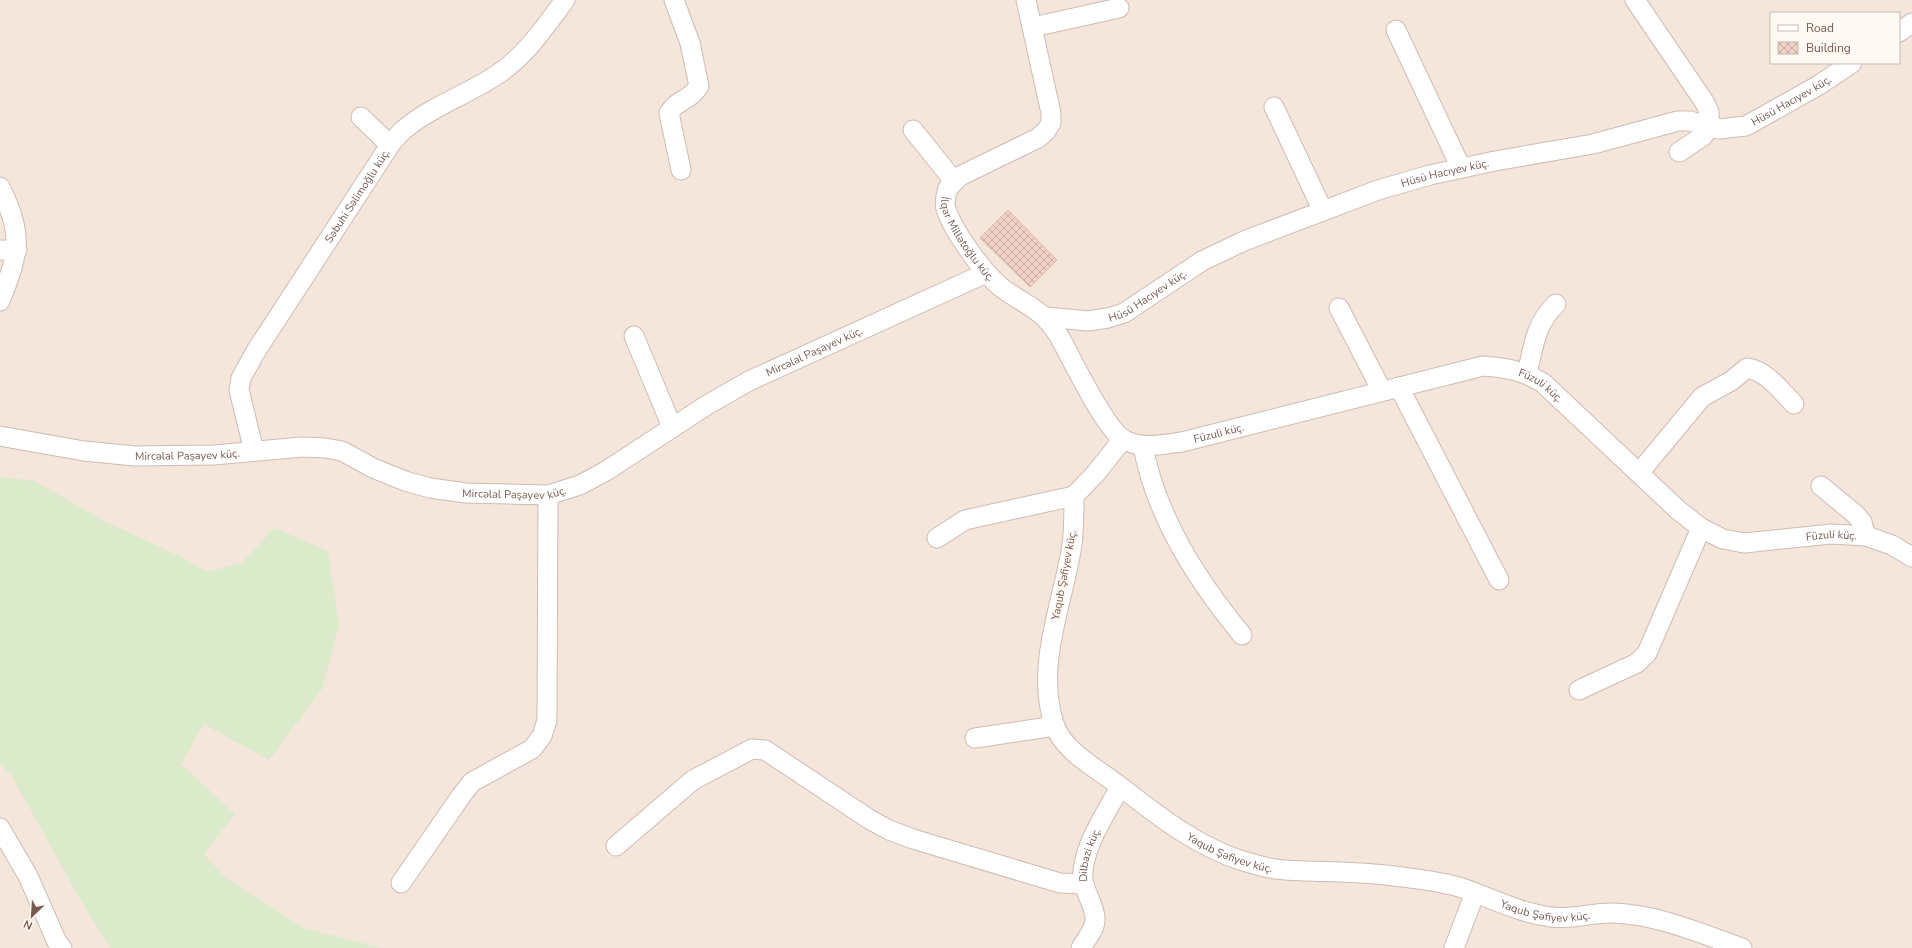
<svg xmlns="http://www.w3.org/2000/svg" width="1912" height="948" font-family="'Nunito Sans',sans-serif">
	<defs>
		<pattern id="building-cross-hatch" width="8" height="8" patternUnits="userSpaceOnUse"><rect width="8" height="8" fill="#f1d1c5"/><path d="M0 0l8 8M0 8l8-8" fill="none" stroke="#c8ada2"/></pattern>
	</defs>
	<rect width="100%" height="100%" fill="#fcf4ec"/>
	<!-- residential -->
	<path fill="#f4e6db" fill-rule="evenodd" d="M0,0H1912V948H0ZM1771,13H1899V63H1771Z"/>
	<!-- grass -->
	<polygon fill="#dbeaca" points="0,477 35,481 102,520 177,555 208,572 242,563 274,528 328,551 339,626 322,689 269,760 204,724 181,764 235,814 204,854 225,877 304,928 382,948 110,948 80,899 12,776 0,764"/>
	<!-- building -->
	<polygon fill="url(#building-cross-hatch)" stroke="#e3b6a6" points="1008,210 1057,260 1030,287 980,238"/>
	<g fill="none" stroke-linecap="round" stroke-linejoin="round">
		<!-- minor casing -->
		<g stroke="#cfbbb1" stroke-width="21">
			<g id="minor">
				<path d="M674,0L690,43L699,86C689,102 678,98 669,113L681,170"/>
				<path id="s1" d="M1026,0L1051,113V123L1046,131L1038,138L960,176L948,188C946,195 944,203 946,209C953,231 984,274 1002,288C1026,306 1042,308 1059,336C1072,359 1104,427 1123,439C1141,450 1163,444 1182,442L1483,366C1508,368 1521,370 1543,383L1678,510L1701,528L1723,539L1744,543L1831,534L1866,536L1892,545L1912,557"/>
				<polyline points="1635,0 1705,103 1709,112 1710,127 1703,136 1679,152"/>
				<polyline points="1033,27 1119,8"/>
				<polyline points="1396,30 1461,168"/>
				<polyline points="1899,32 1912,23"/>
				<polyline points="1274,107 1323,211"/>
				<polyline points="361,117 390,145"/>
				<polyline points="913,130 954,181"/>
				<path d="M0,187C24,236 19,253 0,301"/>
				<polyline points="0,250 17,250"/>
				<polyline points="1339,308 1382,391"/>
				<path id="s2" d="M1046,317L1088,321L1108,318L1124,313L1202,261L1244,241L1378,190L1430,175L1495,161L1593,144L1678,121H1690L1719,129L1746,126L1819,85L1852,63"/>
				<polyline points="634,336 672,427"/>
				<path d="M1527,373C1534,346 1535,324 1556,304"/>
				<polyline points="1399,387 1499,580"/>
				<path id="s3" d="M0,436L84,451L135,456L214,455L302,447L325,448L342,451L373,468L405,481L430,488L466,493L548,495L580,485L606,471L707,405L749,381L986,273"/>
				<path id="s4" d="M1123,439L1096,473L1074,496C1074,512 1074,529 1072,545C1063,604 1035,664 1054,724C1063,751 1096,768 1117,784C1156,814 1195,846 1243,861C1254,864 1265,868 1276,869C1286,871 1296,870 1306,871C1335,872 1365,872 1394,876C1417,879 1440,881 1462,888C1491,898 1520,913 1551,917C1572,920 1593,912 1614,913C1659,915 1700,933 1742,948"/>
				<path d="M1143,446C1156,517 1197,580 1242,635"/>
				<path id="s5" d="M254,451L239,390L241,378L256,351L390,145C395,139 400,132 407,127C433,106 466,95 495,76C525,57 544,28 565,0"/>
				<path d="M1639,473L1702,397L1731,381L1747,368C1767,371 1781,391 1794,404"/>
				<polyline points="1821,486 1855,514 1862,522 1866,536"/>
				<polyline points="937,538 965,520 1074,496"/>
				<polyline points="1579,690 1637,663 1647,653 1701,528"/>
				<polyline points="975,738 1055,726"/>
				<polyline points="0,828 28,876 57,942 62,948"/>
				<polyline points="616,846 693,780 752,749 765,750 869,819 889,830 913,839 1060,883 1083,884"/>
				<polyline points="401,883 461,796 472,782 532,749 542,736 547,720 548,495"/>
				<path id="s6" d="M1081,948C1086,939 1096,929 1095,918C1094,901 1081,890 1083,871C1086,841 1107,812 1120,787"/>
				<polyline points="1454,948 1475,893"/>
			</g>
		</g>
		<!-- minor -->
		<use href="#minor" stroke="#fff" stroke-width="19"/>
	</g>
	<g text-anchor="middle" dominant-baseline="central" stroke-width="3.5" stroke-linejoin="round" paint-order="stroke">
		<!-- street labels -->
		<g font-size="11" fill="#78594f" stroke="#fef9f3">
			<text stroke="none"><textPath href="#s2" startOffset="792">Hüsü Hacıyev küç.</textPath></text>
			<text stroke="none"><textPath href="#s2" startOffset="432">Hüsü Hacıyev küç.</textPath></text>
			<text stroke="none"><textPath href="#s5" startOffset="291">Səbuhi Səlimoğlu küç.</textPath></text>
			<text stroke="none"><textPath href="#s1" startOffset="307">İlqar Millətoğlu küç.</textPath></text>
			<text stroke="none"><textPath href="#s2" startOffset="108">Hüsü Hacıyev küç.</textPath></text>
			<text stroke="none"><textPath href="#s3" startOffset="862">Mircəlal Paşayev küç.</textPath></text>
			<text stroke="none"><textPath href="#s1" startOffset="999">Füzuli küç.</textPath></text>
			<text stroke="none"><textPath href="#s1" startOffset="664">Füzuli küç.</textPath></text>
			<text stroke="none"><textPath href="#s3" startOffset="189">Mircəlal Paşayev küç.</textPath></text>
			<text stroke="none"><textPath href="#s3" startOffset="525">Mircəlal Paşayev küç.</textPath></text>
			<text stroke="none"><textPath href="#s1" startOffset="1348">Füzuli küç.</textPath></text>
			<text transform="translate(1064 575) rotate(-79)">Yaqub Şəfiyev küç.</text>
			<text stroke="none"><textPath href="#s4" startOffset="528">Yaqub Şəfiyev küç.</textPath></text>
			<text stroke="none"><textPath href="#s6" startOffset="100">Dilbazi küç.</textPath></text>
			<text stroke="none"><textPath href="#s4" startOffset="852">Yaqub Şəfiyev küç.</textPath></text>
		</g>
	</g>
	<!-- legend -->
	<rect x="1770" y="12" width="130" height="52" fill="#fef9f3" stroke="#c8b9b1"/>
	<rect x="1778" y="25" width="20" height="6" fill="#ffffff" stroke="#c8b9b1"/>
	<text x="1806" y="32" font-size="12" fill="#78594f">Road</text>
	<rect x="1778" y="42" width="20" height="12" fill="url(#building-cross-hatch)" stroke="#c8b9b1"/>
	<text x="1806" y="52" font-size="12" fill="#78594f">Building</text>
	<!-- north arrow -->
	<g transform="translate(32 916) rotate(205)" stroke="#fef9f3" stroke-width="3" paint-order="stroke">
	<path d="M0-3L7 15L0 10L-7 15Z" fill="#78594f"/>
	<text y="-6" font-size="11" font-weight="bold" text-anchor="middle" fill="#78594f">N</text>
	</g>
</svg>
